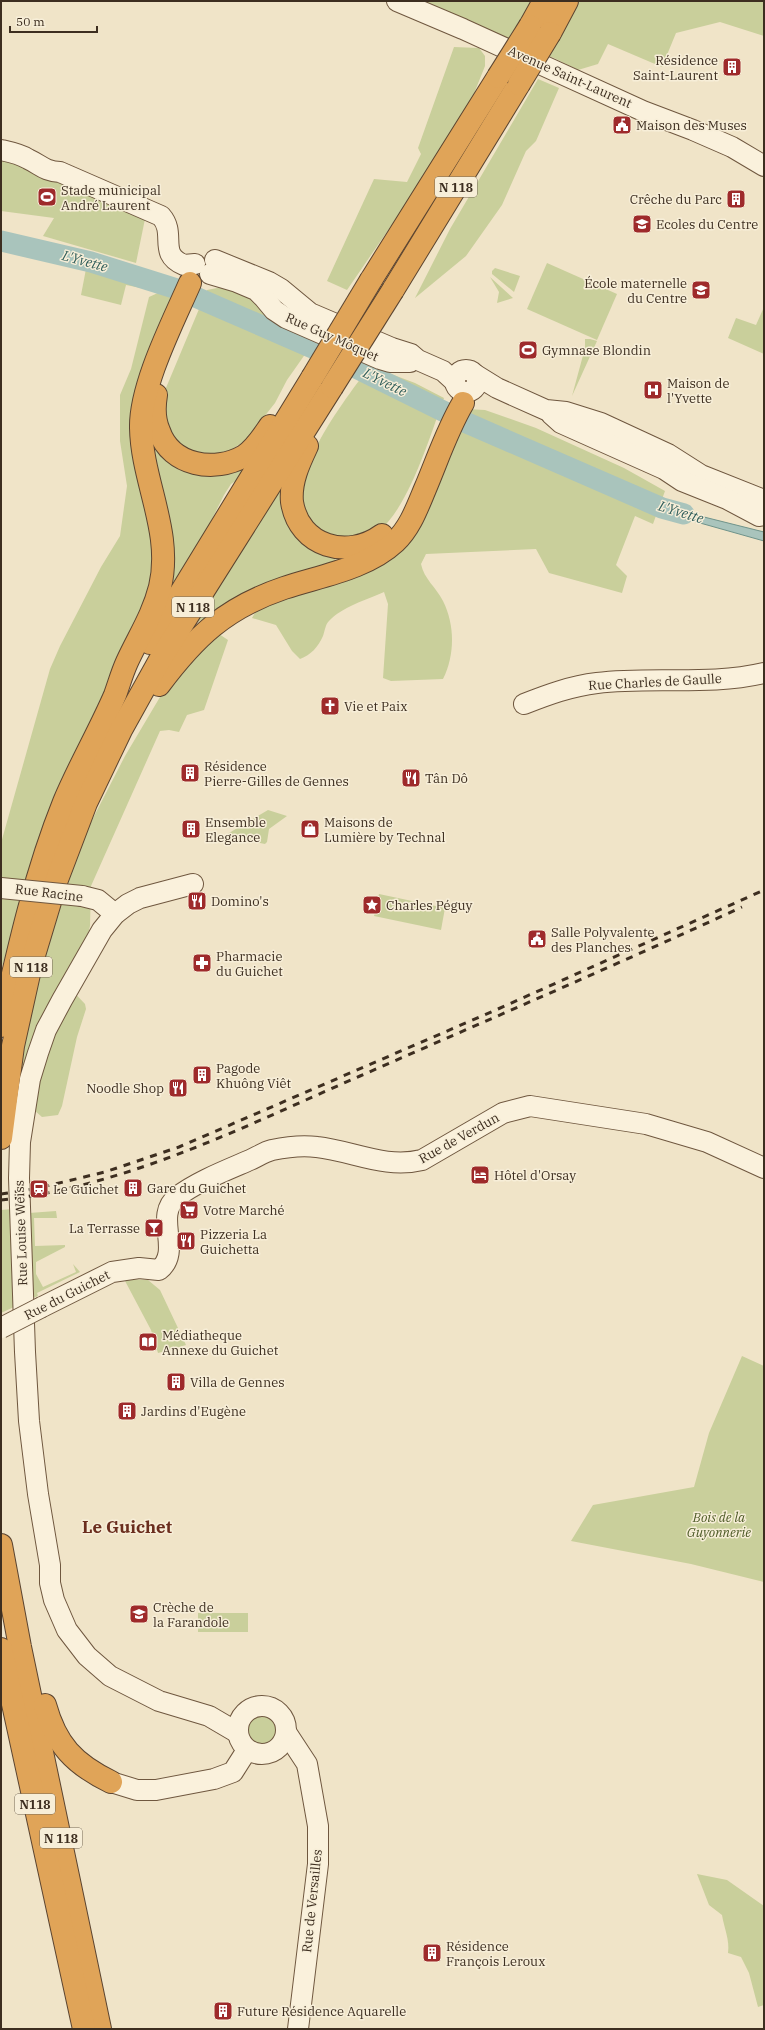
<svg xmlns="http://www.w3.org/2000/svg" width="765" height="2030" font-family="'IBM Plex Serif',serif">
	<rect width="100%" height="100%" fill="#f0e4c8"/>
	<!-- green -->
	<g fill="#c9cf9b">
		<polygon points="415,1 764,1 764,36 720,22 676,33 662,67 608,44 598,64 578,70 554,58 495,38"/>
		<polygon points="454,47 479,48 485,56 485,66 469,106 428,172 347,290 327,281 374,179 407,182 421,154 418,148"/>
		<polygon points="538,79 559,88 536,141 526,151 502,205 466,256 415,298 450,229"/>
		<polygon points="1,157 145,219 136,263 43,236 54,218 1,211"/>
		<polygon points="547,263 617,294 597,340 527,309"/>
		<polygon points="495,268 520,276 514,292 492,274 492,271"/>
		<polygon points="86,269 142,284 141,288 126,285 121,305 81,295"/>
		<polygon points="490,277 513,298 497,303 499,292"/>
		<polygon points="222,287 250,296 320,333 287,380 275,403 245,441 229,451 206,457 183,450 163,426 163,395 207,290"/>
		<polygon points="160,292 171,298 137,397 155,554 148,605 19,917 1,969 1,843 50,669 60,646 101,567 120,536 127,486 120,441 120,395 131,369 149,297"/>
		<polygon points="764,307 764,354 728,338 736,318 756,325"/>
		<polygon points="585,339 590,339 597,341 572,396 585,348"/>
		<path d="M370,366L415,383L444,398C431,433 408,511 377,532C370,537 347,539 338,541C330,536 319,531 312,524C274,488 348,396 370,366Z"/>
		<path d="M467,409L485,410L536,428L624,468L665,491L653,524L635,516L616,565L627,576L622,593L549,573L536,549L426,554L421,564C424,579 436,587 443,601C455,625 455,655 443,679L391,681L383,678L388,604L384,592C366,600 342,607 329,621C325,625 325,631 323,636C318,647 311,655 300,659L292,651L276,625L252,618L258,607L379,564Z"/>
		<polygon points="149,432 157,445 246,467 237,480 231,484 224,495 204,535 167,592"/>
		<polygon points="281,484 326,554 335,558 336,563 216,611 198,622 195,620"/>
		<polygon points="219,634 228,640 204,710 187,715 179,732 169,730 160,731 91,886 90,926 87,939 65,983 85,1004 86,1009 77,1037 62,1106 58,1115 42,1117 34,1110 14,1103 19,1063 39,977 73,867 90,824 125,756 160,697 192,660"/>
		<polygon points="268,810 287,816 269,829 267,842 265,844 224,836"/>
		<polygon points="379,894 445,908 441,930 374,916"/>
		<polygon points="12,1209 16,1306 1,1313 1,1210"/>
		<polygon points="56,1211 57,1218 34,1218 35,1246 65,1245 65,1247 36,1262 36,1274 43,1287 76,1272 73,1264 80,1272 37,1293 38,1296 33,1298 29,1213"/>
		<polygon points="124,1279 148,1280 160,1290 186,1345 158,1353 151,1330"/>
		<polygon points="742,1356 764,1366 764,1582 691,1564 571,1541 593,1505 694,1487 709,1433"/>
		<rect x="198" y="1613" width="50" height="19"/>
		<circle cx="261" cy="1731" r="15"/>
		<path d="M697,1874L727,1880L764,1906V2005L758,2007L749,1973L741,1957L728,1953C730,1940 724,1928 722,1915L709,1905Z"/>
	</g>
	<!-- water -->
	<polygon fill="#a9c4bc" stroke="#6f938a" points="658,498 688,513 764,532 764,541 693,521 681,521 655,512"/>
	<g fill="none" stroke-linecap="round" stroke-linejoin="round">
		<!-- river -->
		<polyline stroke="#a9c4bc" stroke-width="21" points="1,241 91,262 177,289 338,359 467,423 662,508 684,514"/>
		<!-- secondary casing -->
		<g stroke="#6f573f" stroke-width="22">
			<g id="secondary">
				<polyline points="397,1 463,29 643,111 693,130 732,147 764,166"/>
				<path d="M1,150C10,152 20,154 28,159C41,165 44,171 60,172L161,216C177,234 157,254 184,265L195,264"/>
				<polyline points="215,260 269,282 281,289 310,313 392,348 411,354 418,360 443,371 455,382"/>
				<polyline points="210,274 237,282 256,290 264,298 274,310 286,318 380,359 390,362 410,362"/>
				<circle cx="466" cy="381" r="11"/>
				<polyline points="476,375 497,388 546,410 566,412 601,423 668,454 701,475 764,500"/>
				<polyline points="551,414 561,423 664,469 682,481 727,499 759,516 764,515"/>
				<path d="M524,704C547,695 571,686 597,683C652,676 709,686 764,673"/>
				<polyline points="193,884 140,898 128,904 115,914 102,930 62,1000 46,1030 38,1053 30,1079 20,1142 19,1178 25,1352 29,1421 38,1494 50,1565 50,1583 54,1600 67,1630 87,1656 110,1676 159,1701 209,1716 238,1733"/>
				<polyline points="82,896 98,900 115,914"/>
				<path d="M42,1307L112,1272L139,1268L159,1270C183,1251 153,1216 177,1197C196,1182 227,1170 250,1160C257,1157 264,1152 272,1150C286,1147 303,1145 317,1147C353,1151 385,1169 422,1160L503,1113L530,1106L646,1124L707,1142L764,1168"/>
				<circle cx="262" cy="1730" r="24"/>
				<polyline points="286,1732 307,1764 318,1826 318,1864 298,2029"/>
				<polyline points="111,1782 137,1790 156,1790 214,1779 233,1772 247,1750"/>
			</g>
		</g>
		<!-- highway casing -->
		<g stroke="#5b4430" stroke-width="24">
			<g id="highway">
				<polyline points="530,26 544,1"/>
				<polyline points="550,33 567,1"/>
				<polyline points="371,280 498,77"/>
				<polyline points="393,290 519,84"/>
				<path d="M156,395C154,407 154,420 159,431C171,466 215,473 244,456C255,449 263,436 270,426"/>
				<path d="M307,446C299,463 290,482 292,502C299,547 348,560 382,535"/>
				<polyline points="150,643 312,378"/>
				<path d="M159,685C195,637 225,608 284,588C320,576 366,569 395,542C410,528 417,508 425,489C437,461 447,430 463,403"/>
				<path d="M1,1026C18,951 35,874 64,802C79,766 99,732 115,695C119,684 122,673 127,662C139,636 153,615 160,587C173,532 142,482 141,428C140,386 173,322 190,283"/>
				<polyline points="1,1138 13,1046 31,965 56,882 86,803 121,730 161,658 332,387"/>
				<polyline points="1,1545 20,1647 100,2029"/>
				<polyline points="1,1649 84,2029"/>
				<path d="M45,1705C56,1745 74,1764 111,1782"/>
			</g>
		</g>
		<!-- secondary -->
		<use href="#secondary" stroke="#faf1dc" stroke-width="20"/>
		<!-- highway -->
		<use href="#highway" stroke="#e0a458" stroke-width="22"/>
		<!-- rail -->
		<g stroke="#3d2e20" stroke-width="3" stroke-dasharray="7 7" stroke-linecap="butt">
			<polyline points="1,1194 34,1189 105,1172 179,1147 498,1009 764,890"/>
			<path d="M1,1200C128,1186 245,1126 360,1076C488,1020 616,965 742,907"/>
		</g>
		<!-- secondary-bridge casing -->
		<g stroke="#6f573f" stroke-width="22" stroke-linecap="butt">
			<g id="secondary-bridge">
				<polyline points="1,888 82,896"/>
				<polyline points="1,1328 42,1307"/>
			</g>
		</g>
		<!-- highway-bridge casing -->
		<g stroke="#5b4430" stroke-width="24" stroke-linecap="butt">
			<g id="highway-bridge">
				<polyline points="498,77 530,26"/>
				<polyline points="519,84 550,33"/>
				<polyline points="312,378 371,280"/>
				<polyline points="332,387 393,290"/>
			</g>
		</g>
		<!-- secondary-bridge -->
		<use href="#secondary-bridge" stroke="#faf1dc" stroke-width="20"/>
		<!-- highway-bridge -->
		<use href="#highway-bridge" stroke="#e0a458" stroke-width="22"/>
	</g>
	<!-- icons -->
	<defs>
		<g id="building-square" transform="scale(1)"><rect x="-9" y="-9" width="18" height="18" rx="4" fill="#9e2a2b" stroke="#f7eed8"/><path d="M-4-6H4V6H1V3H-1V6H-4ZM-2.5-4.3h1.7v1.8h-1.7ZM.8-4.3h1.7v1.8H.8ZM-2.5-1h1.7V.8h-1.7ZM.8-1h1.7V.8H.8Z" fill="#fff"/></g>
		<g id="civic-square" transform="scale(1)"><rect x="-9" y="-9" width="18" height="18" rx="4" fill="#9e2a2b" stroke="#f7eed8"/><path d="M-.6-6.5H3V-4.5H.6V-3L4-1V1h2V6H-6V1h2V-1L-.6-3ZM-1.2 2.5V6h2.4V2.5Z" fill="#fff"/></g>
		<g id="stadium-square" transform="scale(1)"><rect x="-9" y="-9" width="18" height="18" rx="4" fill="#9e2a2b" stroke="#f7eed8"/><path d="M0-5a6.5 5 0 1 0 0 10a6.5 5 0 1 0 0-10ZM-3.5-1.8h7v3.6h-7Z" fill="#fff"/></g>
		<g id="school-square" transform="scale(1)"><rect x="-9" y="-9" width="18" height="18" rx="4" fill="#9e2a2b" stroke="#f7eed8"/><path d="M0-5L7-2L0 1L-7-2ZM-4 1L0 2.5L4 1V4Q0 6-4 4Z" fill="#fff"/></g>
		<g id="hospital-square" transform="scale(1)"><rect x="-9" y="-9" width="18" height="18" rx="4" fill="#9e2a2b" stroke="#f7eed8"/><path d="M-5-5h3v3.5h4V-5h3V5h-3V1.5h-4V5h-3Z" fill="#fff"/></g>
		<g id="church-square" transform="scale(1)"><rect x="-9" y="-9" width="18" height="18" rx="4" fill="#9e2a2b" stroke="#f7eed8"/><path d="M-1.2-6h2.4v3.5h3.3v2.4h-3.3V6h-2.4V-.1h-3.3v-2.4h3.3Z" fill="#fff"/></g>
		<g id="restaurant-square" transform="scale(1)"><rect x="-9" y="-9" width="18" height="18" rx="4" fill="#9e2a2b" stroke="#f7eed8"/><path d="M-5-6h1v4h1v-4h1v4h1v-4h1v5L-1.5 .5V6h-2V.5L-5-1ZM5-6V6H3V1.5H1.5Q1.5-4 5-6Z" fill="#fff"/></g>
		<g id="shop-square" transform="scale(1)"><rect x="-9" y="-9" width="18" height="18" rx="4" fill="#9e2a2b" stroke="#f7eed8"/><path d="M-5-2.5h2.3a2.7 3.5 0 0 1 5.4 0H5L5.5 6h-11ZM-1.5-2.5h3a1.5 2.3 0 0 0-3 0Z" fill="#fff"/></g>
		<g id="sight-square" transform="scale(1)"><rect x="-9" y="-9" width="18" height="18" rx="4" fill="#9e2a2b" stroke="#f7eed8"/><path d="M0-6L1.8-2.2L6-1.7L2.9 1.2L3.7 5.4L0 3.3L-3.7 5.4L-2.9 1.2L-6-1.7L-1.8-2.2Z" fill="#fff"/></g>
		<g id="pharmacy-square" transform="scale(1)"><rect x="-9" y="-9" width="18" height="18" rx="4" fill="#9e2a2b" stroke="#f7eed8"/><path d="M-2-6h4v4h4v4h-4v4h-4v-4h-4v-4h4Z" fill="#fff"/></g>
		<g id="hotel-square" transform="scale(1)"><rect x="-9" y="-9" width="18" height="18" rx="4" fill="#9e2a2b" stroke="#f7eed8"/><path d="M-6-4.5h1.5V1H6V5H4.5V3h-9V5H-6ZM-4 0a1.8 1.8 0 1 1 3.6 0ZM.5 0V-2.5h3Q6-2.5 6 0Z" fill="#fff"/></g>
		<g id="station-square" transform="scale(1)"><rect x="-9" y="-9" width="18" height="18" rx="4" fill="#9e2a2b" stroke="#f7eed8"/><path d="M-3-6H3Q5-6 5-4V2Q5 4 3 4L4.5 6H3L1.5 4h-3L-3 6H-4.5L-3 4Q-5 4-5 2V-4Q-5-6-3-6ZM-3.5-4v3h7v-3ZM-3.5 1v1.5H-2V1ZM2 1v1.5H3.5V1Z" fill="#fff"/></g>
		<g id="supermarket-square" transform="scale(1)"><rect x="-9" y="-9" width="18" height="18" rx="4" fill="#9e2a2b" stroke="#f7eed8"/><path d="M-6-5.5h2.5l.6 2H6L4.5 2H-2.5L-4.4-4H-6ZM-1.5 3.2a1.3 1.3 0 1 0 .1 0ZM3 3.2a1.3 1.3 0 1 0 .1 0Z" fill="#fff"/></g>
		<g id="bar-square" transform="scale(1)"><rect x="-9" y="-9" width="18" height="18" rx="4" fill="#9e2a2b" stroke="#f7eed8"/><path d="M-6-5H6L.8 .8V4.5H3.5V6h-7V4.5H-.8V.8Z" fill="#fff"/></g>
		<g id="library-square" transform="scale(1)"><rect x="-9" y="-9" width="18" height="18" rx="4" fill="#9e2a2b" stroke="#f7eed8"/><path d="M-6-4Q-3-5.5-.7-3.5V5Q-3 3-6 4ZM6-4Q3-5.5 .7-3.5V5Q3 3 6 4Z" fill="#fff"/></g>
	</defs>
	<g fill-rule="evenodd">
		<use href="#building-square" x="732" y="67"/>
		<use href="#civic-square" x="622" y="125"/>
		<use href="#stadium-square" x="47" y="197"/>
		<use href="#building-square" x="736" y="199"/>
		<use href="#school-square" x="642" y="224"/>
		<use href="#school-square" x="701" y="290"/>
		<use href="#stadium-square" x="528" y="350"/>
		<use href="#hospital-square" x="653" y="390"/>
		<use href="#church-square" x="330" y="706"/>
		<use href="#building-square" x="190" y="773"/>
		<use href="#restaurant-square" x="411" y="778"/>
		<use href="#building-square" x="191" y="829"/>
		<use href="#shop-square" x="310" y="829"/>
		<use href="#restaurant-square" x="197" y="901"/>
		<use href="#sight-square" x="372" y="905"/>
		<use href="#civic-square" x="537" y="939"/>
		<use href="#pharmacy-square" x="202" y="963"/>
		<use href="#building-square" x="202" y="1075"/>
		<use href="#restaurant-square" x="178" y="1088"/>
		<use href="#hotel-square" x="480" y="1175"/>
		<use href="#building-square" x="133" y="1188"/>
		<use href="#station-square" x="39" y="1189"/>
		<use href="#supermarket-square" x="189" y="1210"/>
		<use href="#bar-square" x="154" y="1228"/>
		<use href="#restaurant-square" x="186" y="1241"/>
		<use href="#library-square" x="148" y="1342"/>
		<use href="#building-square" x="176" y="1382"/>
		<use href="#building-square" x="127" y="1411"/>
		<use href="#school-square" x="139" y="1614"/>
		<use href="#building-square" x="432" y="1953"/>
		<use href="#building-square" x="223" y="2011"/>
	</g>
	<g text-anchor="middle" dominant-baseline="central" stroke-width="3" stroke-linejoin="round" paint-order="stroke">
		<!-- shield labels -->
		<g fill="#f7eed8" stroke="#756857" stroke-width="1">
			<rect x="435" y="177" width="42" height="20" rx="3"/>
			<rect x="172" y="597" width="42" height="20" rx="3"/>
			<rect x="10" y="957" width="42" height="20" rx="3"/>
			<rect x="15" y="1794" width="40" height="20" rx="3"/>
			<rect x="40" y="1828" width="42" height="20" rx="3"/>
		</g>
		<g font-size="12" font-weight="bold" fill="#3d2e20">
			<text x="456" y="187">N 118</text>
			<text x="193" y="607">N 118</text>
			<text x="31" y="967">N 118</text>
			<text x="35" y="1804">N118</text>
			<text x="61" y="1838">N 118</text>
		</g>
		<!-- poi labels -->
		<g font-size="13" fill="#3d2e20" stroke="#f7eed8" text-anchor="start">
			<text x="718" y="60" text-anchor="end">Résidence<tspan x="718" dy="15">Saint-Laurent</tspan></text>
			<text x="636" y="125">Maison des Muses</text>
			<text x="61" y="190">Stade municipal<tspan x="61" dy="15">André Laurent</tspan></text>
			<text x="722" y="199" text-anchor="end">Crêche du Parc</text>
			<text x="656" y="224">Ecoles du Centre</text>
			<text x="687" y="283" text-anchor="end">École maternelle<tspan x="687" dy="15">du Centre</tspan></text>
			<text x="542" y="350">Gymnase Blondin</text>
			<text x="667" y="383">Maison de<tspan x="667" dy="15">l'Yvette</tspan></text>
			<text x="344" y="706">Vie et Paix</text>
			<text x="204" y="766">Résidence<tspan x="204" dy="15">Pierre-Gilles de Gennes</tspan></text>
			<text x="425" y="778">Tân Dô</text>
			<text x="205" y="822">Ensemble<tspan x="205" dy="15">Elegance</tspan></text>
			<text x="324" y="822">Maisons de<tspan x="324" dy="15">Lumière by Technal</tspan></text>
			<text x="211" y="901">Domino's</text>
			<text x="386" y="905">Charles Péguy</text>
			<text x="551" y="932">Salle Polyvalente<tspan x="551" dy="15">des Planches</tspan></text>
			<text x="216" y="956">Pharmacie<tspan x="216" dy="15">du Guichet</tspan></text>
			<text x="216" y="1068">Pagode<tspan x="216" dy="15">Khuông Viêt</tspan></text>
			<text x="164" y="1088" text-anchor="end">Noodle Shop</text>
			<text x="494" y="1175">Hôtel d'Orsay</text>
			<text x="147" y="1188">Gare du Guichet</text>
			<text x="53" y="1189">Le Guichet</text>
			<text x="203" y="1210">Votre Marché</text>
			<text x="140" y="1228" text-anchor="end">La Terrasse</text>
			<text x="200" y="1234">Pizzeria La<tspan x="200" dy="15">Guichetta</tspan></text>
			<text x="162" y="1335">Médiatheque<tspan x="162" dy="15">Annexe du Guichet</tspan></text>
			<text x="190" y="1382">Villa de Gennes</text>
			<text x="141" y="1411">Jardins d'Eugène</text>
			<text x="153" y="1607">Crèche de<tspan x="153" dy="15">la Farandole</tspan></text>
			<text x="446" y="1946">Résidence<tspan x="446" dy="15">François Leroux</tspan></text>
			<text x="237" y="2011">Future Résidence Aquarelle</text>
		</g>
		<!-- street labels -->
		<g font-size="13" fill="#3d2e20" stroke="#f7eed8">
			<text transform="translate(570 77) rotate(24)">Avenue Saint-Laurent</text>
			<text transform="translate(332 337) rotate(24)">Rue Guy Môquet</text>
			<text transform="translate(655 682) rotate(-3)">Rue Charles de Gaulle</text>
			<text transform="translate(49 893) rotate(7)">Rue Racine</text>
			<text transform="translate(459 1138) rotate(-29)">Rue de Verdun</text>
			<text transform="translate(21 1233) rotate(-92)">Rue Louise Weiss</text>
			<text transform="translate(67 1295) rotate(-27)">Rue du Guichet</text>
			<text transform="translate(312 1901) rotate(-84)">Rue de Versailles</text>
		</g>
		<!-- park labels -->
		<g font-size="13" font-style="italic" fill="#4d5a26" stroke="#f7eed8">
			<text x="719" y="1517">Bois de la<tspan x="719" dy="15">Guyonnerie</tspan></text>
		</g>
		<!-- water labels -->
		<g font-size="14" font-style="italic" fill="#2f5d5a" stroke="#f7eed8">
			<text transform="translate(85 261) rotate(15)">L'Yvette</text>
			<text transform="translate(385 382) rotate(26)">L'Yvette</text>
			<text transform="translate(681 512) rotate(17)">L'Yvette</text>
		</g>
		<!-- district labels -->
		<g font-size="17" font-weight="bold" fill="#6b2e1e" stroke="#f7eed8">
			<text x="127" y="1527">Le Guichet</text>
		</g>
	</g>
	<!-- border -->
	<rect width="765" height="2030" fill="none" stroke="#3d2e20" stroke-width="4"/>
	<!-- scale -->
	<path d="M10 26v6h87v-6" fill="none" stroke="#3d2e20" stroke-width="2"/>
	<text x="16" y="26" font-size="12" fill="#3d2e20" stroke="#f7eed8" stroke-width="3" paint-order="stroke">50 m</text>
</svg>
